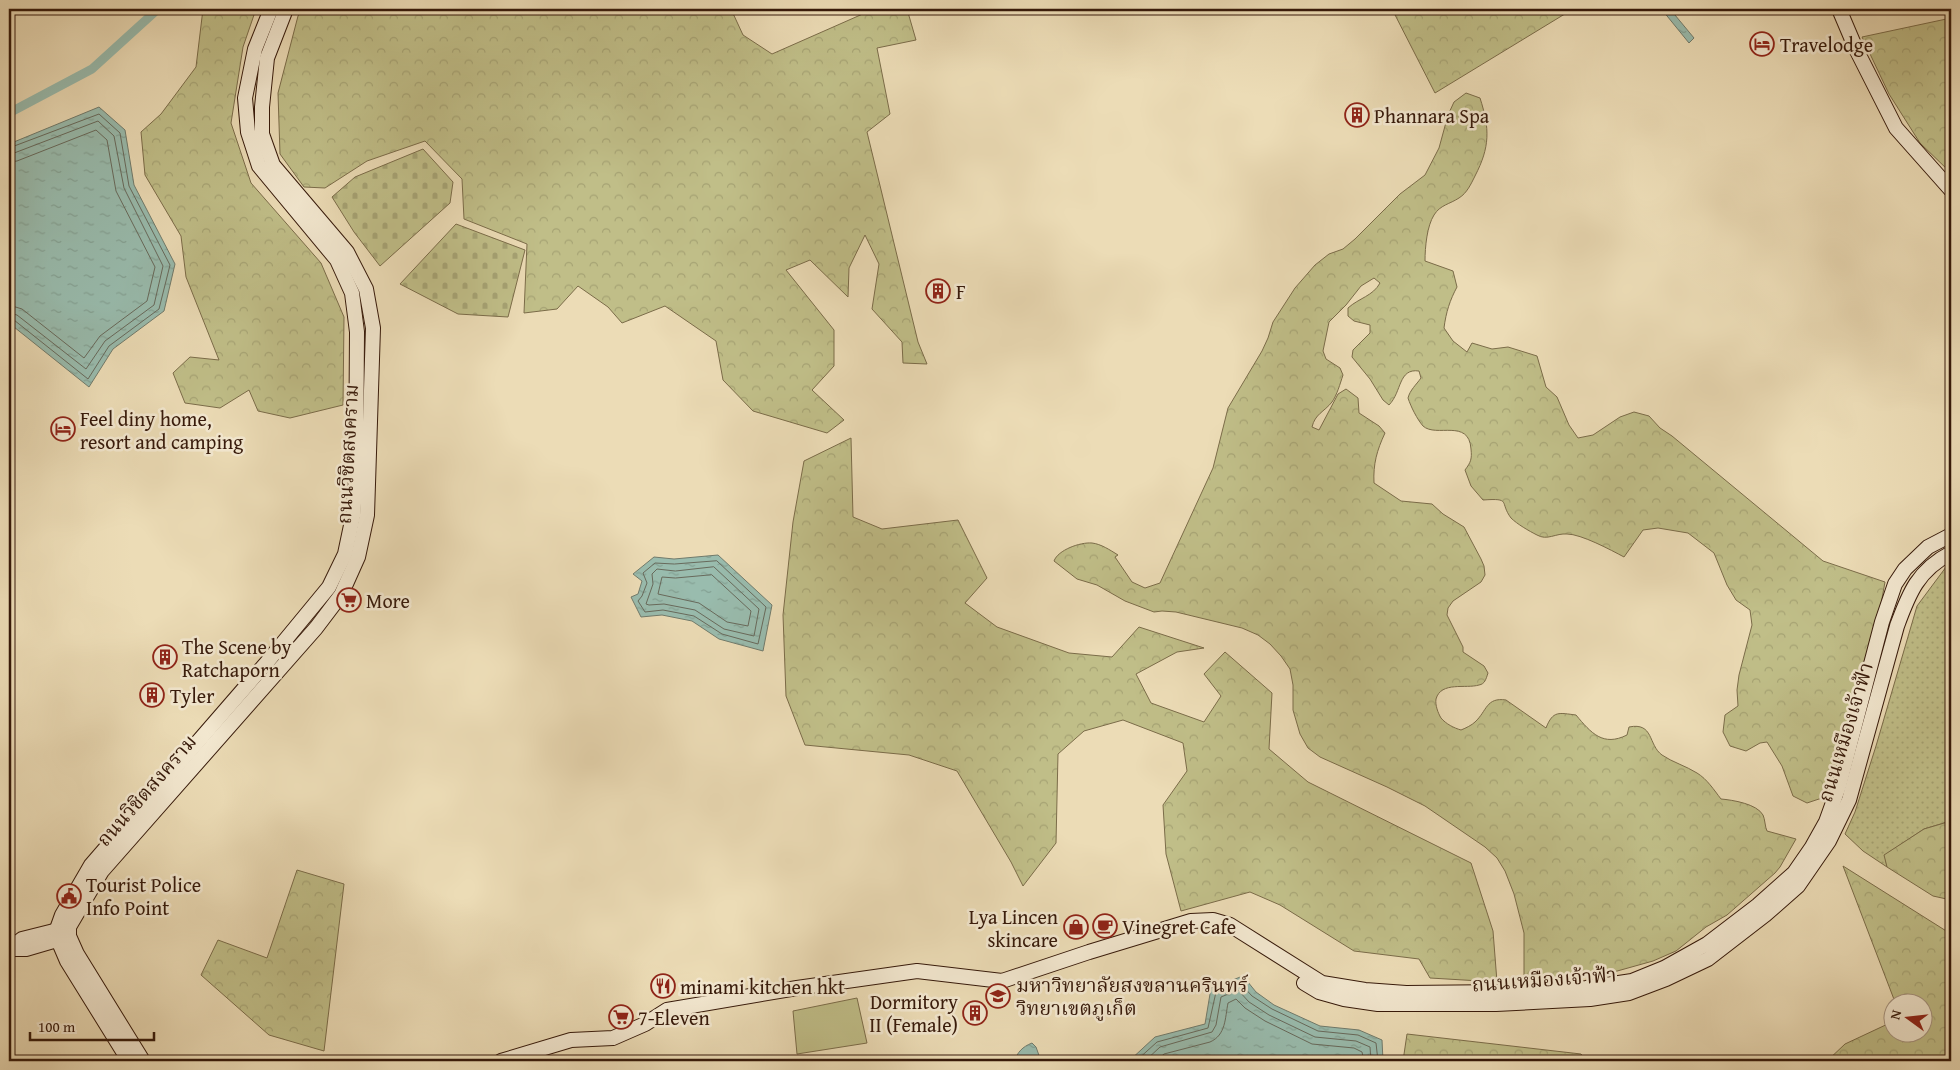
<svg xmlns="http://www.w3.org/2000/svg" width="1960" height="1070" font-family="'Gentium Book Plus','Noto Serif Thai',serif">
	<defs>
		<pattern id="grass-dots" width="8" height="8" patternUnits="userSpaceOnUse" patternTransform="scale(1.25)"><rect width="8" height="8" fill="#c0be88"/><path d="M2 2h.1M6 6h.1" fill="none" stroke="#a6a374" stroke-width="1.8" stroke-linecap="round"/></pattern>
		<pattern id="forest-crowns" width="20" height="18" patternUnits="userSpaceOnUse" patternTransform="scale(1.25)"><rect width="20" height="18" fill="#c0be88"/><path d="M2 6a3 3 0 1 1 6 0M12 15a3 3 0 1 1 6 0" fill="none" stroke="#a6a374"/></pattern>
		<pattern id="cemetery-stones" width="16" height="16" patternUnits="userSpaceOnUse" patternTransform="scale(1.25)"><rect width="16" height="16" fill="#c0be88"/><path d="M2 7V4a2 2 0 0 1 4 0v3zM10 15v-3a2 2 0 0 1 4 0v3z" fill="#a6a374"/></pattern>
		<pattern id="water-ripples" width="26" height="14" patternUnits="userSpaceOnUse" patternTransform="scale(1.25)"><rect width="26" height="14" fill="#99bcae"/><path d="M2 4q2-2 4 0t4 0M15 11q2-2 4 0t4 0" fill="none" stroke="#84a194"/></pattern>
	</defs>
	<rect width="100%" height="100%" fill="#ecdcb6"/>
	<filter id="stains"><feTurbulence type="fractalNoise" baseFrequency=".004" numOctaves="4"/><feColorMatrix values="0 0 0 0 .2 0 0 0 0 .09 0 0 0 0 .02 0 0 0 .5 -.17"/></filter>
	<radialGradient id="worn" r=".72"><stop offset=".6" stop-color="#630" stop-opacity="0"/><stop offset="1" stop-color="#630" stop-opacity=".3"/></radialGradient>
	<!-- grass -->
	<polygon fill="url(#grass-dots)" stroke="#7b6c49" points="1951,562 1951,821 1924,829 1885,855 1887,867 1863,851 1845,834 1855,812 1876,746 1917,606 1949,563"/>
	<!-- forest -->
	<g fill="url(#forest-crowns)" stroke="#7b6c49">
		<polygon points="203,9 256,9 243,47 231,123 251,183 321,263 344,317 343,405 290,418 258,411 249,390 220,408 185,403 173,373 190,357 219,360 186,277 181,236 145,175 141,132 161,114 196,67"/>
		<polygon points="302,9 731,9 743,35 772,54 874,9 907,9 916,40 877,48 890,114 867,132 918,342 927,364 903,363 902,342 872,309 879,264 865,235 849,268 848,297 810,260 786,270 834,330 834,366 812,390 844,420 827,433 753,411 723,380 716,341 665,306 622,323 608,307 578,286 557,309 524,313 527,244 464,219 462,179 425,141 367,161 325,188 304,187 280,154 278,93 298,16"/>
		<polygon points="1392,9 1573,9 1435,93"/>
		<polygon points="1951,18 1951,173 1920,143 1889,94 1862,37"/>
		<path d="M1466,93L1480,98C1490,129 1490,147 1475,176C1471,184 1467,193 1459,198C1450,204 1440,205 1434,215C1427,226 1425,247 1425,261L1453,271L1457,287C1450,300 1446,312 1444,328L1453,341L1467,352L1472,343L1492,349L1508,347L1537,356L1546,387L1557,397L1569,425L1578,438L1593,435L1620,417L1634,412L1649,416L1660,428L1672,436L1823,561L1885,582L1875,637L1832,786L1822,798L1807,803L1793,796L1782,766L1767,742L1760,743L1746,751L1730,746L1723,732L1725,715L1738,706L1737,690L1739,675L1752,625L1750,610L1736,600L1727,585L1714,553L1688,533L1658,528L1643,530L1624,557C1611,550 1581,534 1567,534C1556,533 1547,541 1537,535C1529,531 1517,524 1511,518C1499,502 1512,498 1483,500L1471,486L1465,470C1471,462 1472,459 1471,449C1469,418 1436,438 1423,426C1417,419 1411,407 1408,398C1410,390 1416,385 1421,378L1419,371C1398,368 1402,392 1389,405L1383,400L1370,379L1352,357L1353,350L1370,333V325L1354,321L1348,316V308C1359,298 1373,296 1380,283L1374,278L1361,286L1346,305L1329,322L1323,351L1326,359L1340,368L1343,375C1340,384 1337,395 1332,402C1324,412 1315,414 1312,427L1319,430L1338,394L1346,389L1358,398L1359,413L1379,426L1385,433C1377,450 1373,464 1374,483L1401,501L1432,504L1443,514L1464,527L1481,559L1484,566L1485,575L1481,582L1453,601L1448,608L1447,615L1463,647V652L1484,666L1488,673C1486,679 1485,684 1479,685C1466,689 1441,681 1436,699C1435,705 1438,713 1441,718C1446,724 1454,728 1461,730C1466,728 1472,725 1475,722C1487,711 1486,697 1506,700L1546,728C1553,710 1559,713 1576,715C1591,733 1603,747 1627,735L1629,727C1654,722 1648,745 1662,755C1672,762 1686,766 1697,773C1707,779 1714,790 1721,799C1733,800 1757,804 1763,815C1765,819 1765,827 1767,831L1796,839L1780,867L1775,873L1727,915L1706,927L1676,951L1653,961L1603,975L1555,981H1524V933L1514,894L1505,871L1497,858L1485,847L1425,806L1387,787L1320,757L1308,748L1300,734L1293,710V685L1290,669L1281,656L1270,644L1258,635L1242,628L1176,612L1162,611L1154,612L1125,601L1097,585L1077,579L1054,561C1058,550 1080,542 1092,543C1101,544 1110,550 1118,555L1115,557L1132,582L1145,588L1160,583L1213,468L1228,408L1262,351L1268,338L1273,322L1295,288L1315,265L1329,254L1343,249L1355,239L1400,194L1425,175L1439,148L1448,115L1454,102Z"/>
		<polygon points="851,438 853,517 882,529 958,520 987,578 965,603 997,627 1069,653 1112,657 1139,627 1204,648 1177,652 1136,674 1151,703 1204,722 1221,696 1204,674 1225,652 1272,693 1269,749 1308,782 1471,863 1493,931 1497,982 1430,978 1419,959 1354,951 1280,905 1250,892 1181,911 1166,854 1163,805 1187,771 1183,743 1123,720 1084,731 1058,754 1056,843 1023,886 1011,862 957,771 909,755 805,745 786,696 783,615 793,522 804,461"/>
		<polygon points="1951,821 1951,900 1933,896 1887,867 1884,855 1924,829"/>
		<polygon points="1843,866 1951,934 1951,1061 1827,1061 1845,1044 1892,1022 1892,1032 1922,1032 1922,1002 1895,1002"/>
		<polygon points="297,870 344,884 324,1051 269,1035 201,975 218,940 267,958"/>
		<polygon points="1407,1034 1581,1054 1587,1061 1403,1061"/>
	</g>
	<!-- cemetery -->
	<g fill="url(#cemetery-stones)" stroke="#7b6c49">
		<polygon points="423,149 453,182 450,203 380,266 354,232 332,197 355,177"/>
		<polygon points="456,224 525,250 508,317 458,314 400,284"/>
	</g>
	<!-- park -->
	<polygon fill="#c0be88" stroke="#7b6c49" points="857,998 867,1043 797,1054 793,1011"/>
	<!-- water -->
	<g fill="url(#water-ripples)" stroke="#717b6c">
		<polygon points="1665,9 1670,9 1694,38 1689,43 1663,11"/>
		<polygon points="99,107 125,130 134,185 175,264 164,311 113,349 89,387 9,323 9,144"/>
		<polygon points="718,555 772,605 763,651 719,639 692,621 662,615 641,617 631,597 638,594 642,581 633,574 654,557 674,559"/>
		<polygon points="1243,976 1256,992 1274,1005 1320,1026 1359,1030 1382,1040 1383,1061 1129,1061 1155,1037 1205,1024 1211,988"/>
		<path d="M1032,1043L1036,1047L1041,1061H1014C1018,1052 1022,1047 1032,1043Z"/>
	</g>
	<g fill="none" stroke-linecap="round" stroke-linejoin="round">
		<!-- shore -->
		<g stroke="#686a5c" stroke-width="1">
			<polyline points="9,148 99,114 120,133 129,186 170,265 159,309 109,346 88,379 14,320 9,319"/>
			<polyline points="9,155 98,121 114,136 124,188 163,266 154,305 105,341 86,369 17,315 9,313"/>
			<polyline points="9,162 17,161 96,130 107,140 116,191 155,267 147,301 100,336 84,358 22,309 9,305"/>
			<polygon points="717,561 766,607 758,644 722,634 694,616 663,610 645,612 638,601 642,596 647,583 643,573 655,563 674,564"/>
			<polygon points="714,567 759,609 754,636 724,629 695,610 664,604 649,605 646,604 653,584 652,574 657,569 675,571"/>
			<polygon points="712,575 751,611 748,626 727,622 699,603 658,594 662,577 675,578"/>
			<polyline points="1136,1061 1157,1042 1208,1028 1216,992 1240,983 1252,996 1272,1009 1318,1031 1358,1035 1376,1043 1378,1061"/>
			<polyline points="1145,1061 1160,1047 1212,1032 1216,1025 1221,997 1238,990 1249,1002 1269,1015 1315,1037 1356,1041 1370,1047 1371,1061"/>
			<path d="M1156,1061L1164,1054L1210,1042C1226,1035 1225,1018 1228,1003L1236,999L1245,1008L1265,1021L1312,1044L1354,1048L1362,1052L1364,1061"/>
		</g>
		<!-- canal -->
		<polyline stroke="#99bcae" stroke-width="9" points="9,113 92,69 158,9"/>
		<!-- secondary casing -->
		<g stroke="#36190a" stroke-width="16">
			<g id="secondary">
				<polyline points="1839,9 1856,49 1896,128 1951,190"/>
				<polyline points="9,949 22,939 66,928"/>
				<polyline points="9,949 26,949 67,937"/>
				<path d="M1304,983L1319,992L1344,999L1378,1004H1496L1590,999L1629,993L1666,979L1708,959L1765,915L1798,886L1829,841L1849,800L1897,626C1909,593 1918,570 1951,553"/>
				<polyline points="129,1061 67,961 58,940 57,929 62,915 91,865 268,661 329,587 345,554 353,516 356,478 357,332 352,293 337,260 259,166 248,132 245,98 255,49 271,9"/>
				<polyline points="143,1061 77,954 69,936 69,927 102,871 316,628 341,595 358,557 367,515 373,328 366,289 347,252 273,165 262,134 262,107 267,58 286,9"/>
				<polyline points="501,1061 571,1040 613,1038 645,1024 667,1010 797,988 917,971 1002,981 1089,952 1191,921 1213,920 1230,925 1322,983 1365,990 1406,993 1505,992 1586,988 1632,981 1664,968 1707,944 1758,905 1794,873 1812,847 1826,822 1839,786 1882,622 1895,584 1905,569 1928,547 1951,535"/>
			</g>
		</g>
		<!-- secondary -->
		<use href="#secondary" stroke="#f3e8d0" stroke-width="14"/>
	</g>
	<!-- icons -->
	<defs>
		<g id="hotel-ring" transform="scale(1.25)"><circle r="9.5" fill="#f3e8d0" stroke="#8f2418" stroke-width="1.5"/><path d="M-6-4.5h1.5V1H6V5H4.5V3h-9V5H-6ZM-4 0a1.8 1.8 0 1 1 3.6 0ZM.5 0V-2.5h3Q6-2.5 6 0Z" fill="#8f2418"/></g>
		<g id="building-ring" transform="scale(1.25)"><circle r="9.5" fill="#f3e8d0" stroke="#8f2418" stroke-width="1.5"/><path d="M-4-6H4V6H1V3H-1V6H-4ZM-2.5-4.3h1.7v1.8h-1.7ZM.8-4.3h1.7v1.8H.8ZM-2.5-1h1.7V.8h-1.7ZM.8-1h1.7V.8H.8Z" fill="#8f2418"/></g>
		<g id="supermarket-ring" transform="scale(1.25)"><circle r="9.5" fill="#f3e8d0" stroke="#8f2418" stroke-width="1.5"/><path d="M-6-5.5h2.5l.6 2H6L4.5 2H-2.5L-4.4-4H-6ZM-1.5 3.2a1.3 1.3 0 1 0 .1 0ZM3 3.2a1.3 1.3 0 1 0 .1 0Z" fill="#8f2418"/></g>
		<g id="civic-ring" transform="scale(1.25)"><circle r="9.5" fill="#f3e8d0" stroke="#8f2418" stroke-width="1.5"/><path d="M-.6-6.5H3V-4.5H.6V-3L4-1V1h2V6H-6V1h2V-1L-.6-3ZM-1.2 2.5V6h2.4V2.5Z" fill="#8f2418"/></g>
		<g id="cafe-ring" transform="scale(1.25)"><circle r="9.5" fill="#f3e8d0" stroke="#8f2418" stroke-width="1.5"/><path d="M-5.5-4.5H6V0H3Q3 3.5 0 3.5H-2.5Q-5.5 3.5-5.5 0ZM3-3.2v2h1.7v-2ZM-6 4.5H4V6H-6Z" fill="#8f2418"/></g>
		<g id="shop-ring" transform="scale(1.25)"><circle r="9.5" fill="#f3e8d0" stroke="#8f2418" stroke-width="1.5"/><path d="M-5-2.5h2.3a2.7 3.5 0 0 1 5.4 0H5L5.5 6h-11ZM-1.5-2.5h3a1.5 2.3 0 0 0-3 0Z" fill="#8f2418"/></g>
		<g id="restaurant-ring" transform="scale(1.25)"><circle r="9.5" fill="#f3e8d0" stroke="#8f2418" stroke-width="1.5"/><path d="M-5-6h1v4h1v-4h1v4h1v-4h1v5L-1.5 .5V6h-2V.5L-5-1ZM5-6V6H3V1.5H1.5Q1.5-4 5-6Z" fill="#8f2418"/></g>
		<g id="university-ring" transform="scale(1.25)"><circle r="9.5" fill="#f3e8d0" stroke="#8f2418" stroke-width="1.5"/><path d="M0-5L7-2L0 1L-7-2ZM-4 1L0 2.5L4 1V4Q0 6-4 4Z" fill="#8f2418"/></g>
	</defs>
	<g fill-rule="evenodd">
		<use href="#hotel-ring" x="1762" y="44"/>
		<use href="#building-ring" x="1357" y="115"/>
		<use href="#building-ring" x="938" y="291"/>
		<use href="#hotel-ring" x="63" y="429"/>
		<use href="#supermarket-ring" x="349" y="600"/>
		<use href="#building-ring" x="165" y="657"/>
		<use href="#building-ring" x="152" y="695"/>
		<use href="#civic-ring" x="69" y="896"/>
		<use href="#cafe-ring" x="1105" y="926"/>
		<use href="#shop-ring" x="1076" y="927"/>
		<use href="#restaurant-ring" x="663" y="986"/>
		<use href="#university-ring" x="998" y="996"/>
		<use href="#building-ring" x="975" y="1013"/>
		<use href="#supermarket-ring" x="621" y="1017"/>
	</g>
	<g text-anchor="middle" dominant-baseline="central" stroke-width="5" stroke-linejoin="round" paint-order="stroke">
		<!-- poi labels -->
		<g font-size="20" fill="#36190a" stroke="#f3e8d0" text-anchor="start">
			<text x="1780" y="44">Travelodge</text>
			<text x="1374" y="115">Phannara Spa</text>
			<text x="956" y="291">F</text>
			<text x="80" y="418">Feel diny home,<tspan x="80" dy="23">resort and camping</tspan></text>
			<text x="366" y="600">More</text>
			<text x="182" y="646">The Scene by<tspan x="182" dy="23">Ratchaporn</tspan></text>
			<text x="170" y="695">Tyler</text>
			<text x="86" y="884">Tourist Police<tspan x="86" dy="23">Info Point</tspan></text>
			<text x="1058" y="916" text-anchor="end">Lya Lincen<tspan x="1058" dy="23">skincare</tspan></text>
			<text x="1122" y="926">Vinegret Cafe</text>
			<text x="1016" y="984">มหาวิทยาลัยสงขลานครินทร์<tspan x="1016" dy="23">วิทยาเขตภูเก็ต</tspan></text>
			<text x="680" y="986">minami kitchen hkt</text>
			<text x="958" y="1001" text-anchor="end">Dormitory<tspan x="958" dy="23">II (Female)</tspan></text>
			<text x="638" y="1017">7-Eleven</text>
		</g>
		<!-- street labels -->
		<g font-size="20" fill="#36190a" stroke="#f3e8d0">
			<text transform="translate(347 454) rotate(-87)">ถนนวิชิตสงคราม</text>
			<text transform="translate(1845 732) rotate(-73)">ถนนเหมืองเจ้าฟ้า</text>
			<text transform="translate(146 790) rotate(-49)">ถนนวิชิตสงคราม</text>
			<text transform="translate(1544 979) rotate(-4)">ถนนเหมืองเจ้าฟ้า</text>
		</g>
	</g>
	<!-- margin -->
	<rect width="1960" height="1070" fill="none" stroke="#ecdcb6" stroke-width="30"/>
	<rect x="10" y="10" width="1940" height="1050" fill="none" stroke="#36190a" stroke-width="2.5"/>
	<rect x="15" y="15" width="1930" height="1040" fill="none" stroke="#36190a"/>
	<!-- north arrow -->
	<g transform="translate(1908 1018) rotate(285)"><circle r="24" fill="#f3e8d0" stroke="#a79581"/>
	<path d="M0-4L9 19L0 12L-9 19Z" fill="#8f2418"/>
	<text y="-8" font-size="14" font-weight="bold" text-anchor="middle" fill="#36190a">N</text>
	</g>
	<!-- scale -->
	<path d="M30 1032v8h124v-8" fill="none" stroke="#36190a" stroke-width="2.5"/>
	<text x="38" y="1032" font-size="15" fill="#36190a" stroke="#f3e8d0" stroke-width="4" paint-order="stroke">100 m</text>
	<rect width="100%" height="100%" filter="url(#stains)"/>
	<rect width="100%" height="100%" fill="url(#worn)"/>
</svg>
